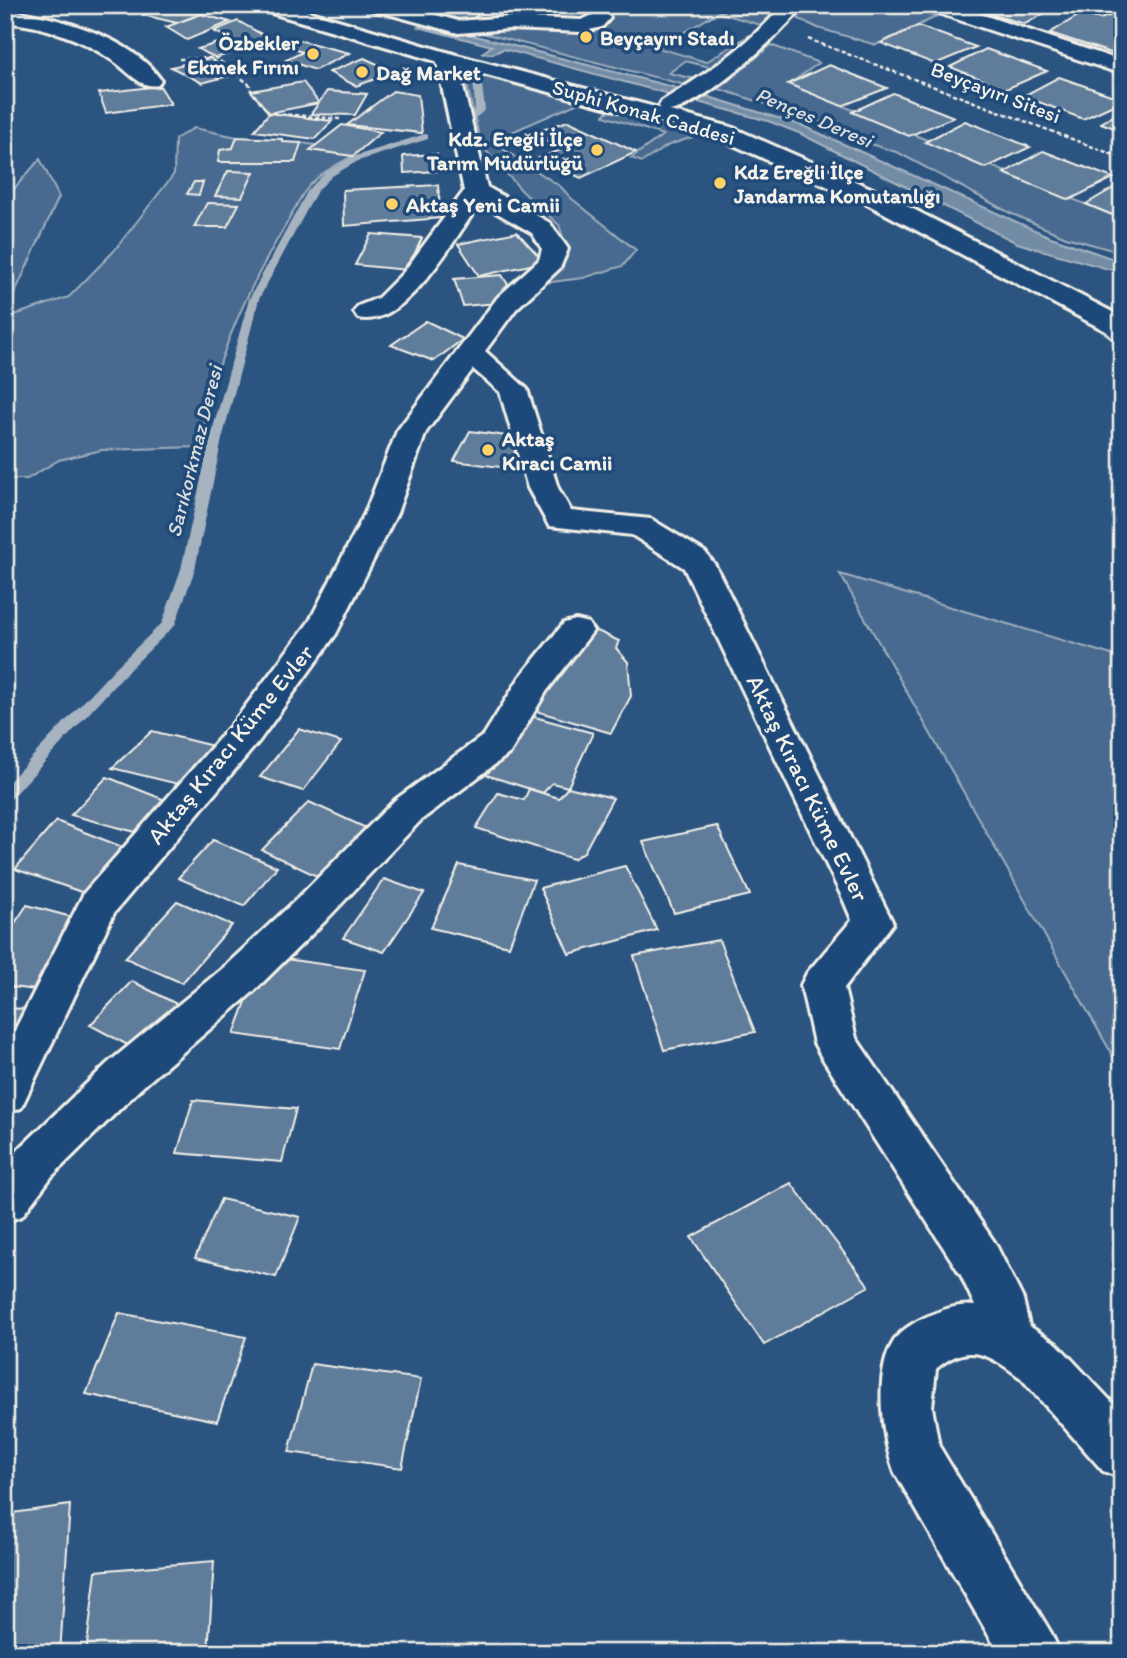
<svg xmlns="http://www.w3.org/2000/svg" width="1127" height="1658" font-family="Itim,sans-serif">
	<rect width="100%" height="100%" fill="#2c5481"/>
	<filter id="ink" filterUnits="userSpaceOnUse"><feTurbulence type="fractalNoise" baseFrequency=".0143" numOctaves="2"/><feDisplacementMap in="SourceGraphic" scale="14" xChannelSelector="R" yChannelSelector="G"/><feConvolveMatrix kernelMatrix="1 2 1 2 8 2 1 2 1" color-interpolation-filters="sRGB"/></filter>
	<g filter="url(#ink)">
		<!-- green -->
		<g fill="#496b90" stroke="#9eaebc" stroke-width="2">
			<polygon points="373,5 730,5 653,51 659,48 706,62 764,26 720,13 734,5 785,5 714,68 685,61 669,73 699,80 689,86"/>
			<polygon points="813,5 893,5 936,17 876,45 818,28 797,18"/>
			<polygon points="771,45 819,63 789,84 1122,219 1122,253 1066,237 1010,213 899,153 858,140 822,122 719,89"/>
			<polygon points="464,72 583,101 491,141 561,187 571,198 636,250 623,266 583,278 544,283 569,255 559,225 522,191 481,145"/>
			<polygon points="618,111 699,135 669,145 642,162 631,158 663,135 604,116 606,112"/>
			<path d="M194,128L237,137L233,148L219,162H294L301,143L316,145L311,150L353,156C340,163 327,169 316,179C302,191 296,207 287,223C246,291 211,368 200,447L102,450L59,460L27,479H5V318L69,297L113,252L174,174L175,139Z"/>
			<polygon points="40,159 59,197 5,314 5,199"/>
			<polygon points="840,574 1122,658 1122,1072"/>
		</g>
		<!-- water -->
		<polygon fill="#738ca6" stroke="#a7b4c0" stroke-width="2" points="425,23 696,93 801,125 1048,236 1122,262 1122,273 1017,243 799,133 768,121 503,49 493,54 482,53 492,46 418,27"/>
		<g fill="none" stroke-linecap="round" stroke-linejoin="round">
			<!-- stream -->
			<g fill="#a7b4c0" fill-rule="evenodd">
				<polygon points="477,74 481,77 485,110 474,119 469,116 475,109 473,77"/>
				<polygon points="425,134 428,135 428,139 358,161 332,176 317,191 259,299 222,439 195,569 175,625 124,675 10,800 5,801 5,786 114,669 162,623 181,569 210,439 249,299 308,190 326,172 352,157"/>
			</g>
		</g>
		<!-- building -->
		<g fill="#5e7b9a" stroke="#f4f1e8" stroke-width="2">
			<polygon points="153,5 214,5 219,7 177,23 143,15"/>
			<polygon points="377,5 478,5 489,8 458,27"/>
			<polygon points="996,5 1037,5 1052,9 1025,24 983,12"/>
			<polygon points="1119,13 1122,14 1122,51 1114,54 1050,33 1081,14 1100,19"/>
			<polygon points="201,14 230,22 187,40 166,27"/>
			<polygon points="238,21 270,39 245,47 214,31"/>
			<polygon points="918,26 976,47 935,64 881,43"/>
			<polygon points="299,40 329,48 350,53 315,70 286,60 303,52 285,47"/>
			<polygon points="224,41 240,50 216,58 198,49"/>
			<polygon points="986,49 1047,71 1006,89 950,67"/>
			<polygon points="210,58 232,75 202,83 171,67"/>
			<polygon points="364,58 395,72 356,86 329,72"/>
			<polygon points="829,65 887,88 842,106 788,84"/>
			<polygon points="1059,77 1122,99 1122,101 1083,119 1023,96"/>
			<polygon points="303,82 319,103 269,113 251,91"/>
			<polygon points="160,86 171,104 106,113 99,93"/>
			<polygon points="327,91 367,94 355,115 311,114"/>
			<polygon points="393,91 418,95 422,133 347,125"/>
			<polygon points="893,93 954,117 909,136 852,112"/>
			<polygon points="1122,111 1122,131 1101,123"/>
			<polygon points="269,113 332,121 315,139 254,131"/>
			<polygon points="568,121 636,152 581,178 539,158 563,149 526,135"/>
			<polygon points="965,121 1030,147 986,168 925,142"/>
			<polygon points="342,125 381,132 353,156 310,150"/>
			<polygon points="237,137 282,139 282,142 301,143 295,162 218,162 220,150 233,148"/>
			<polygon points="1043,151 1113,178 1069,200 1004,173"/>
			<polygon points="437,154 438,171 404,173 403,156"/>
			<polygon points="228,171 254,172 242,197 215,196"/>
			<polygon points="194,182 203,182 199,195 187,194"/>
			<polygon points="1122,183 1122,219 1086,204"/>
			<polygon points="438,185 441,218 344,226 343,190"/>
			<polygon points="207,203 239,204 227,227 194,227"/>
			<polygon points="517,232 544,262 479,276 458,244"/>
			<polygon points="371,234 422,238 407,270 355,265"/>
			<polygon points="502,275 510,288 498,303 463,306 454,279"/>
			<polygon points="426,321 463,339 434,361 391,345"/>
			<polygon points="470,431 521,438 508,468 454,461"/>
			<polygon points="593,629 619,641 616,648 628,662 631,696 611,733 529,709 554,667"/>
			<polygon points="531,716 593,733 568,787 552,783 543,793 486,775"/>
			<polygon points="299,729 341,742 303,791 260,777"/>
			<polygon points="152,731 217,747 178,784 112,768"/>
			<polygon points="107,777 165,800 143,834 71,815"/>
			<polygon points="568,787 613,798 584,852 573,859 476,828 498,793 524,800 529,789 559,798"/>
			<polygon points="309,802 386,837 340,887 262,850"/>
			<polygon points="56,821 130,850 90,895 15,869"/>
			<polygon points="717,826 750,895 674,913 643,842"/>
			<polygon points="213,840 277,867 244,906 178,878"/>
			<polygon points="459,865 534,880 509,946 431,928"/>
			<polygon points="625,866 657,930 569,954 540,888"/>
			<polygon points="384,879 424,893 384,952 343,938"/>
			<polygon points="177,901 232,925 182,983 125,958"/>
			<polygon points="27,905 75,918 35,990 5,986 5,938"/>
			<polygon points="719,940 755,1032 664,1050 634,956"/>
			<polygon points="263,956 365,970 340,1049 234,1034"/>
			<polygon points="132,981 194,1013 152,1058 90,1025"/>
			<polygon points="5,1008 25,1009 5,1048"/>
			<polygon points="193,1100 296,1109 282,1162 177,1153"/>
			<polygon points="791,1183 869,1286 764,1345 691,1237"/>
			<polygon points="221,1199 300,1217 276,1277 195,1258"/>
			<polygon points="119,1313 246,1337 217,1421 86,1394"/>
			<polygon points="312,1364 421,1379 402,1468 289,1452"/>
			<polygon points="70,1505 60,1653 5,1653 5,1514"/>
			<polygon points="214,1561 208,1653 86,1653 96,1571"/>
		</g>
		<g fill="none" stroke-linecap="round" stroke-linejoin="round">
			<!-- street casing -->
			<g stroke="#f4f1e8" stroke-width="6">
				<g id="street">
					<polygon points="367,5 400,5 458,21 509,17 581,20 600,12 607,14 610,18 602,27 581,32 509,29 458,33 370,9"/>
					<path d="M783,5H804C785,31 692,118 662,111L659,106L662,101C706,74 749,45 783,5Z"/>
					<polygon points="923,5 953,5 1122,61 1122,74 926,9"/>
					<path d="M5,10C55,16 131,36 161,80L158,85C139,89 127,69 112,60C80,38 44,26 5,22Z"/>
					<path d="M446,52L453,54L456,58L487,187L550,223L568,249L560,268L516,309L485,351L527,389L558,488L571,511L651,519L705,552L715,565L893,923L844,988L856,1038L995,1243L1023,1299L1029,1326L1057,1344L1122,1413V1478L1103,1471L1021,1378C990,1355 969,1340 936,1369L932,1407L939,1446L1051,1633L1060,1653H999L895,1473C882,1439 873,1373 894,1341C901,1329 920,1319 933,1314C947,1308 960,1304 975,1306L961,1275L821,1056L814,1043L801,985L807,973L852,920L844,901L684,568L632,535L549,526L528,488L500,392L473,369L426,432L397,513L336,634L259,741L114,913L21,1108L5,1114V1050L84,893L233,723L309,622L365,513L397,431L498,297L539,260L542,249L532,233L480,203C456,236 405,330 358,318L354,312L358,306L378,298L403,273L464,191L436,58L439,54Z"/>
					<polygon points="576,620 588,623 593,631 546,692 510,753 421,820 325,921 253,992 140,1089 52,1176 22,1216 5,1222 5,1165 20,1148 108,1063 223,968 297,899 395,800 484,735 520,677 564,623"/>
				</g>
			</g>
			<!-- secondary casing -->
			<g stroke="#f4f1e8" stroke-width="6">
				<polygon id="secondary" points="255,5 287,5 453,54 731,127 882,193 1122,317 1122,339 1112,337 1106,331 865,203 715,137 439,62 258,9"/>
			</g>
			<!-- path -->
			<g stroke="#f4f1e8" stroke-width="2.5" stroke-dasharray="4.5 2.5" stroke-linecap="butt">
				<polyline points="112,5 117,8 117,13"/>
				<polyline points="808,39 1122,158"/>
				<polyline points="179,59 216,58 250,85 251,91 269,113 340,119"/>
			</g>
			<!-- street -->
			<use href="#street" fill="#1f4a7a" fill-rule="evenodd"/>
			<!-- secondary -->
			<use href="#secondary" fill="#1f4a7a" fill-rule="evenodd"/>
		</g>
	</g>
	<!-- markers -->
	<g fill="#ffd166" stroke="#1f4a7a" stroke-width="2.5">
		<circle cx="586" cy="37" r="7"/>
		<circle cx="313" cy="54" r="7"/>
		<circle cx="362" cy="72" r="7"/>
		<circle cx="597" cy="150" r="7"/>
		<circle cx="720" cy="183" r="7"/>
		<circle cx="392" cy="204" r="7"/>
		<circle cx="488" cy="450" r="7"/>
	</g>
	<g text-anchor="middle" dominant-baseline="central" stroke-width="7" stroke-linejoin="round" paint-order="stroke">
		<!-- far-poi labels -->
		<g font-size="21" font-weight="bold" fill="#f4f1e8" stroke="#1f4a7a" text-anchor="start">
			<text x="600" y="37">Beyçayırı Stadı</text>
			<text x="299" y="42" text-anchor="end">Özbekler<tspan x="299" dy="24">Ekmek Fırını</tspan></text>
			<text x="376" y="72">Dağ Market</text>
			<text x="583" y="138" text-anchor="end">Kdz. Ereğli İlçe<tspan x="583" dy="24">Tarım Müdürlüğü</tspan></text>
			<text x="734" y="171">Kdz Ereğli İlçe<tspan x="734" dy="24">Jandarma Komutanlığı</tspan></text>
			<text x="406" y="204">Aktaş Yeni Camii</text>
			<text x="502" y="438">Aktaş<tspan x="502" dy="24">Kıracı Camii</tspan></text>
		</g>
		<!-- far-street labels -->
		<g font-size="21" fill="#f4f1e8" stroke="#1f4a7a">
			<text transform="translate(996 92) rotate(21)">Beyçayırı Sitesi</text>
			<text transform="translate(644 112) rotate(16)">Suphi Konak Caddesi</text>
		</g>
		<!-- far-water labels -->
		<g font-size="21" font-style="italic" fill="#dadddb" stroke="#1f4a7a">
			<text transform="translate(814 117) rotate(23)">Pençes Deresi</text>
			<text transform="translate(194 451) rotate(-76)">Sarıkorkmaz Deresi</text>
		</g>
		<!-- street labels -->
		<g font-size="24" fill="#f4f1e8" stroke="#1f4a7a">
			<text transform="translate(230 744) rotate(-51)">Aktaş Kıracı Küme Evler</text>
			<text transform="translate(808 788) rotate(64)">Aktaş Kıracı Küme Evler</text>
		</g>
	</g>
	<!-- margin -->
	<rect width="1127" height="1658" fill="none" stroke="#1f4a7a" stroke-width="28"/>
	<rect x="14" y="14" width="1099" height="1630" fill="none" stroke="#f4f1e8" stroke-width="2.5" filter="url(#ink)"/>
</svg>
